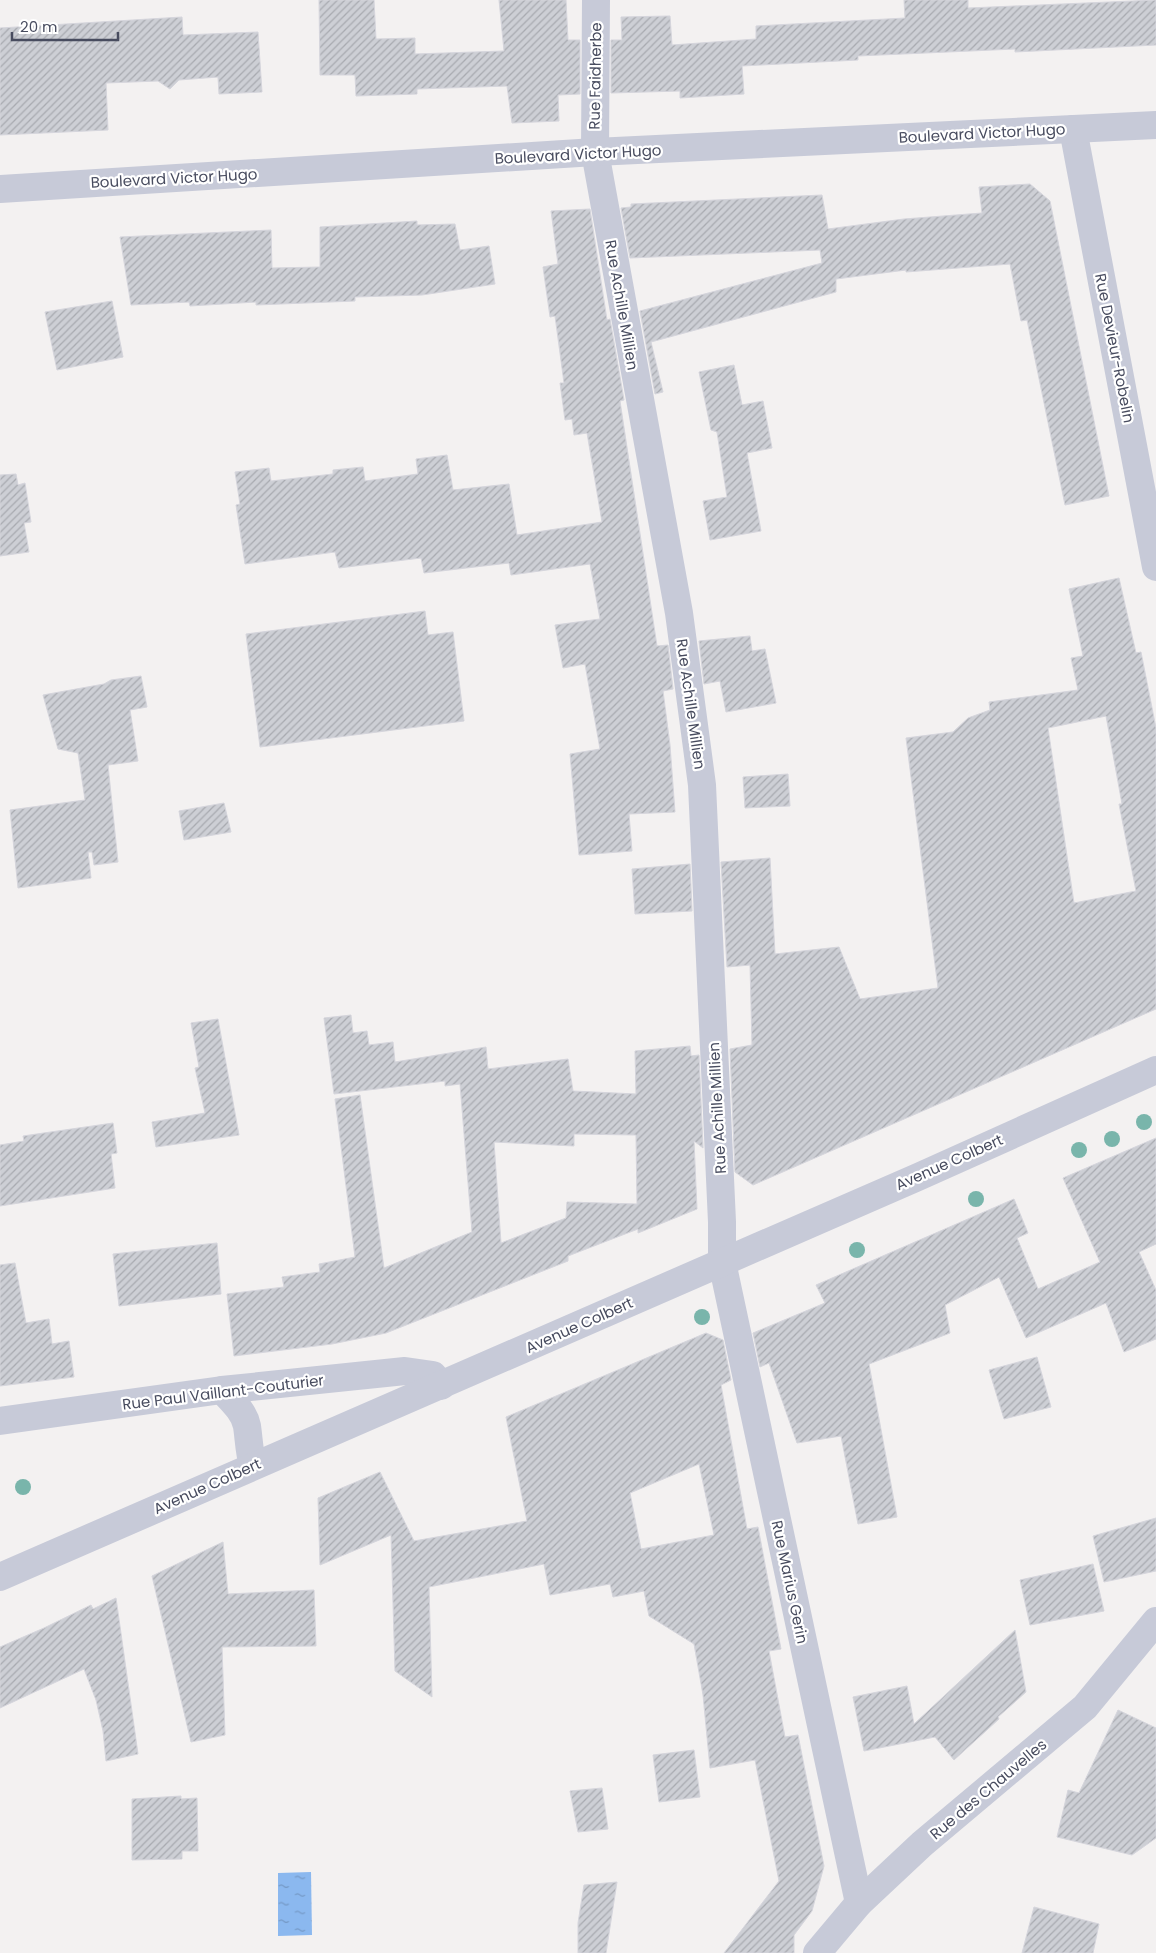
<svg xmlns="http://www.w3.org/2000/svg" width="1156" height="1953" font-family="Poppins,sans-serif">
	<defs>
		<pattern id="water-ripples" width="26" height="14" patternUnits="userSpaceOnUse" patternTransform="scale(1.25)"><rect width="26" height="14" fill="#8bb8ef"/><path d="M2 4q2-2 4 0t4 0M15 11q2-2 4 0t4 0" fill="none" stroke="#7498c5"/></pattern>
		<pattern id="building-hatch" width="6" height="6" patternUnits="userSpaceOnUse" patternTransform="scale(1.25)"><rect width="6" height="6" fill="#cdcfd5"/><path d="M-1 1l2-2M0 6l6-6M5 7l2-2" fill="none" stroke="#a8aab0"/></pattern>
	</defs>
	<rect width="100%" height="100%" fill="#f3f1f1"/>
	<!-- water -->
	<polygon fill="url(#water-ripples)" points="311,1872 312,1935 278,1936 278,1873"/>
	<!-- building -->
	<g fill="url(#building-hatch)" stroke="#d5d5dc" fill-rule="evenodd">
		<polygon points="319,0 374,0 376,39 415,38 415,54 504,51 499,0 566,0 568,40 580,40 580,94 558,95 559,121 512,123 507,86 417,89 417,94 356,96 355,75 320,75"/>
		<polygon points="904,0 968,0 968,8 1156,0 1156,45 1015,52 1015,49 858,56 858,60 742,66 744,94 680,98 680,91 611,93 611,40 622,40 621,17 670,16 672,45 756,39 756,26 905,18"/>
		<polygon points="182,17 183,35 258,32 262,92 219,94 218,77 179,80 170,89 158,81 106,83 108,130 0,135 0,28"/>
		<polygon points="1030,184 1050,201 1109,496 1065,505 1027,320 1021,321 1010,264 906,272 906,270 836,279 836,292 651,342 663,392 655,394 640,311 822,263 820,250 630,258 621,208 631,207 631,204 822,195 828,229 904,219 982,213 979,187"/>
		<polygon points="590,209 607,320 610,319 624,400 620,401 657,646 668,645 673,689 663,691 670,745 675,812 629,814 632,851 579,855 570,754 600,749 585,664 563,668 555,625 600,619 590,564 511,575 509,563 424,573 421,558 339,568 335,552 245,564 236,505 240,504 235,472 269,468 271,481 333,474 333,470 363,467 365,481 418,474 416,459 447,455 453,490 509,484 517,535 602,522 587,433 574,435 572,419 565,420 560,383 564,383 555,316 550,317 543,267 558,264 551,211"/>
		<polygon points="417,221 417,225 455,224 460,250 489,246 495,284 422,295 355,297 355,301 256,305 256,302 190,306 189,302 131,305 120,237 271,230 272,268 320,267 320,227"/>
		<polygon points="112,301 123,357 57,370 45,312"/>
		<polygon points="734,365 742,405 763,401 772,448 747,453 761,531 710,540 703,501 727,497 717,432 711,430 699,372"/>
		<polygon points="16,474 18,485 25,483 31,522 24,523 29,552 0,556 0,475"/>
		<path d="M1119,578L1136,653L1141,652L1156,728V1009L753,1185L735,1172L730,1049L752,1045L750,965L727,967L721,862L770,858L775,954L839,947L860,999L938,988L906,738L953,732L968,718L990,710L989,702L1078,690L1071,658L1083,656L1069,589ZM1106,716L1122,804H1119L1136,891L1074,903L1048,728Z"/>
		<polygon points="425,611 428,635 453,632 464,721 260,747 246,634"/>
		<polygon points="750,636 752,651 765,649 776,703 726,712 720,681 704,684 699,641"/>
		<polygon points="141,676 147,707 130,710 138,761 108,765 118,862 94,865 92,852 88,852 91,878 18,888 10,810 85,800 78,753 58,749 43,695 104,684 111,680"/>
		<polygon points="788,774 790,806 745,808 743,777"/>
		<polygon points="224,803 231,832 184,840 179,811"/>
		<polygon points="690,864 692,911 635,914 632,869"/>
		<path d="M351,1015L353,1033L367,1031L369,1045L393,1042L395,1062L486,1047L488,1069L568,1059L573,1091L636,1094L635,1051L690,1046L691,1056L699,1055L703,1148L694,1141L697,1209L638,1233V1229L568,1256V1261L386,1333L332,1344L234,1356L227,1294L284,1287L282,1277L320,1272L319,1264L355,1257L335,1099L360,1095L384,1268L472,1232L460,1084L445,1086V1081L334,1094L324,1018ZM574,1134L636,1135L637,1204L567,1202L566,1218L501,1243L494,1142L574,1146Z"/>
		<polygon points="218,1019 239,1135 156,1147 152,1122 205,1113 195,1068 199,1067 191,1023"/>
		<polygon points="113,1123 117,1153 111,1154 115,1188 0,1206 0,1145 24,1141 23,1136"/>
		<polygon points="1156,1138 1156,1244 1139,1252 1156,1290 1156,1339 1124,1352 1106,1303 1026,1338 999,1277 945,1305 950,1333 869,1364 897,1517 858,1524 841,1436 797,1443 769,1363 760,1367 753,1333 825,1303 816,1285 1014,1199 1028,1233 1017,1238 1038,1289 1100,1262 1063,1178"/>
		<polygon points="217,1243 221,1294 119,1306 113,1254"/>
		<polygon points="15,1263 26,1323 49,1319 52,1344 69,1341 74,1377 0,1386 0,1265"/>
		<path d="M706,1333L723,1340L731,1380L721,1385L747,1529L758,1527L781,1649L769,1651L785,1737L798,1735L824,1866L812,1911L794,1935V1953H724L779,1881L755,1760L710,1768L703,1695L694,1644L649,1616L644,1591L613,1597L610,1584L550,1595L544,1564L429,1587L432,1697L395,1671L391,1535L320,1565L318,1498L380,1472L414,1541L527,1521L506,1417ZM699,1464L714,1535L641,1549L630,1493Z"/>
		<polygon points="1037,1357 1051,1407 1004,1419 989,1370"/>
		<polygon points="1156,1518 1156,1571 1104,1582 1093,1536"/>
		<polygon points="223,1542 228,1594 314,1590 316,1646 222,1647 225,1735 191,1742 152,1576"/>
		<polygon points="1093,1564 1104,1611 1030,1625 1020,1580"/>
		<polygon points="116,1598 138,1754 106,1761 103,1731 96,1700 84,1669 0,1708 0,1647 44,1628 91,1605 93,1609"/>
		<polygon points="1015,1630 1026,1692 998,1717 999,1719 954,1760 935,1737 864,1751 853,1697 907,1686 914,1724"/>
		<polygon points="1118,1710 1156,1728 1156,1838 1132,1855 1057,1837 1068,1790 1079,1793"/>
		<polygon points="694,1750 700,1797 659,1802 653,1755"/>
		<polygon points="602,1788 608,1829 578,1832 570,1791"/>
		<polygon points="181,1796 181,1799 197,1798 198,1851 182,1851 182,1859 132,1860 132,1799"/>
		<polygon points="617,1882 606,1953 578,1953 578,1923 584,1885"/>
		<polygon points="1034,1907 1099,1924 1093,1953 1022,1953"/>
	</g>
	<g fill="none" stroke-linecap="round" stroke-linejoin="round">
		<!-- minor -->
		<g stroke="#c7cad8" stroke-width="28">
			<polyline points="596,0 595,152 679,613 702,785 722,1222 722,1262 859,1903"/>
			<polyline points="1073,129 1156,567"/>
			<polyline points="0,189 595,152 1156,125"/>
			<path d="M222,1390C231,1400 244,1411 247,1426C249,1440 249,1451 253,1466"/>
			<polyline points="0,1421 222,1390 405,1371 433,1375 441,1386"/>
			<polyline points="0,1577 918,1177 1156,1070"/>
			<polyline points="817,1953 859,1903 922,1844 1085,1707 1156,1621"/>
		</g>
	</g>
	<!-- trees -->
	<g fill="#79b5ab">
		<circle cx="1144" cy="1122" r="8"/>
		<circle cx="1112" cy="1139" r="8"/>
		<circle cx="1079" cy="1150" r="8"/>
		<circle cx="976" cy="1199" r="8"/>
		<circle cx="857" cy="1250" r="8"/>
		<circle cx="702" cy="1317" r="8"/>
		<circle cx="23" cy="1487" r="8"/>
	</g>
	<g text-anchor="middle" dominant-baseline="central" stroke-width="4.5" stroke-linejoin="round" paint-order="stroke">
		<!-- street labels -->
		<g font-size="15" fill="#484c5f" stroke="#fff">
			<text transform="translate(595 76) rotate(-89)">Rue Faidherbe</text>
			<text transform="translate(982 133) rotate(-3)">Boulevard Victor Hugo</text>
			<text transform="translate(578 154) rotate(-3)">Boulevard Victor Hugo</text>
			<text transform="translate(174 178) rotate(-3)">Boulevard Victor Hugo</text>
			<text transform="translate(622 305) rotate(80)">Rue Achille Millien</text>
			<text transform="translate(1115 348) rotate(79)">Rue Devieur-Robelin</text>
			<text transform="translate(691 704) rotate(82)">Rue Achille Millien</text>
			<text transform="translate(717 1108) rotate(-93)">Rue Achille Millien</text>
			<text transform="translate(949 1162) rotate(-24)">Avenue Colbert</text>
			<text transform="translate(579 1325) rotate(-24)">Avenue Colbert</text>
			<text transform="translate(223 1392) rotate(-7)">Rue Paul Vaillant-Couturier</text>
			<text transform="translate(207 1486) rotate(-24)">Avenue Colbert</text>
			<text transform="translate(790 1582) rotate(78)">Rue Marius Gerin</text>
			<text transform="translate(988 1789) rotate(-40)">Rue des Chauvelles</text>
		</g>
	</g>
	<!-- scale -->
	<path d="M12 32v8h106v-8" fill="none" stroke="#484c5f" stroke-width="2.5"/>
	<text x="20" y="32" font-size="15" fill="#484c5f" stroke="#ffffff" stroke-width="4" paint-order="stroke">20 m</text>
</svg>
